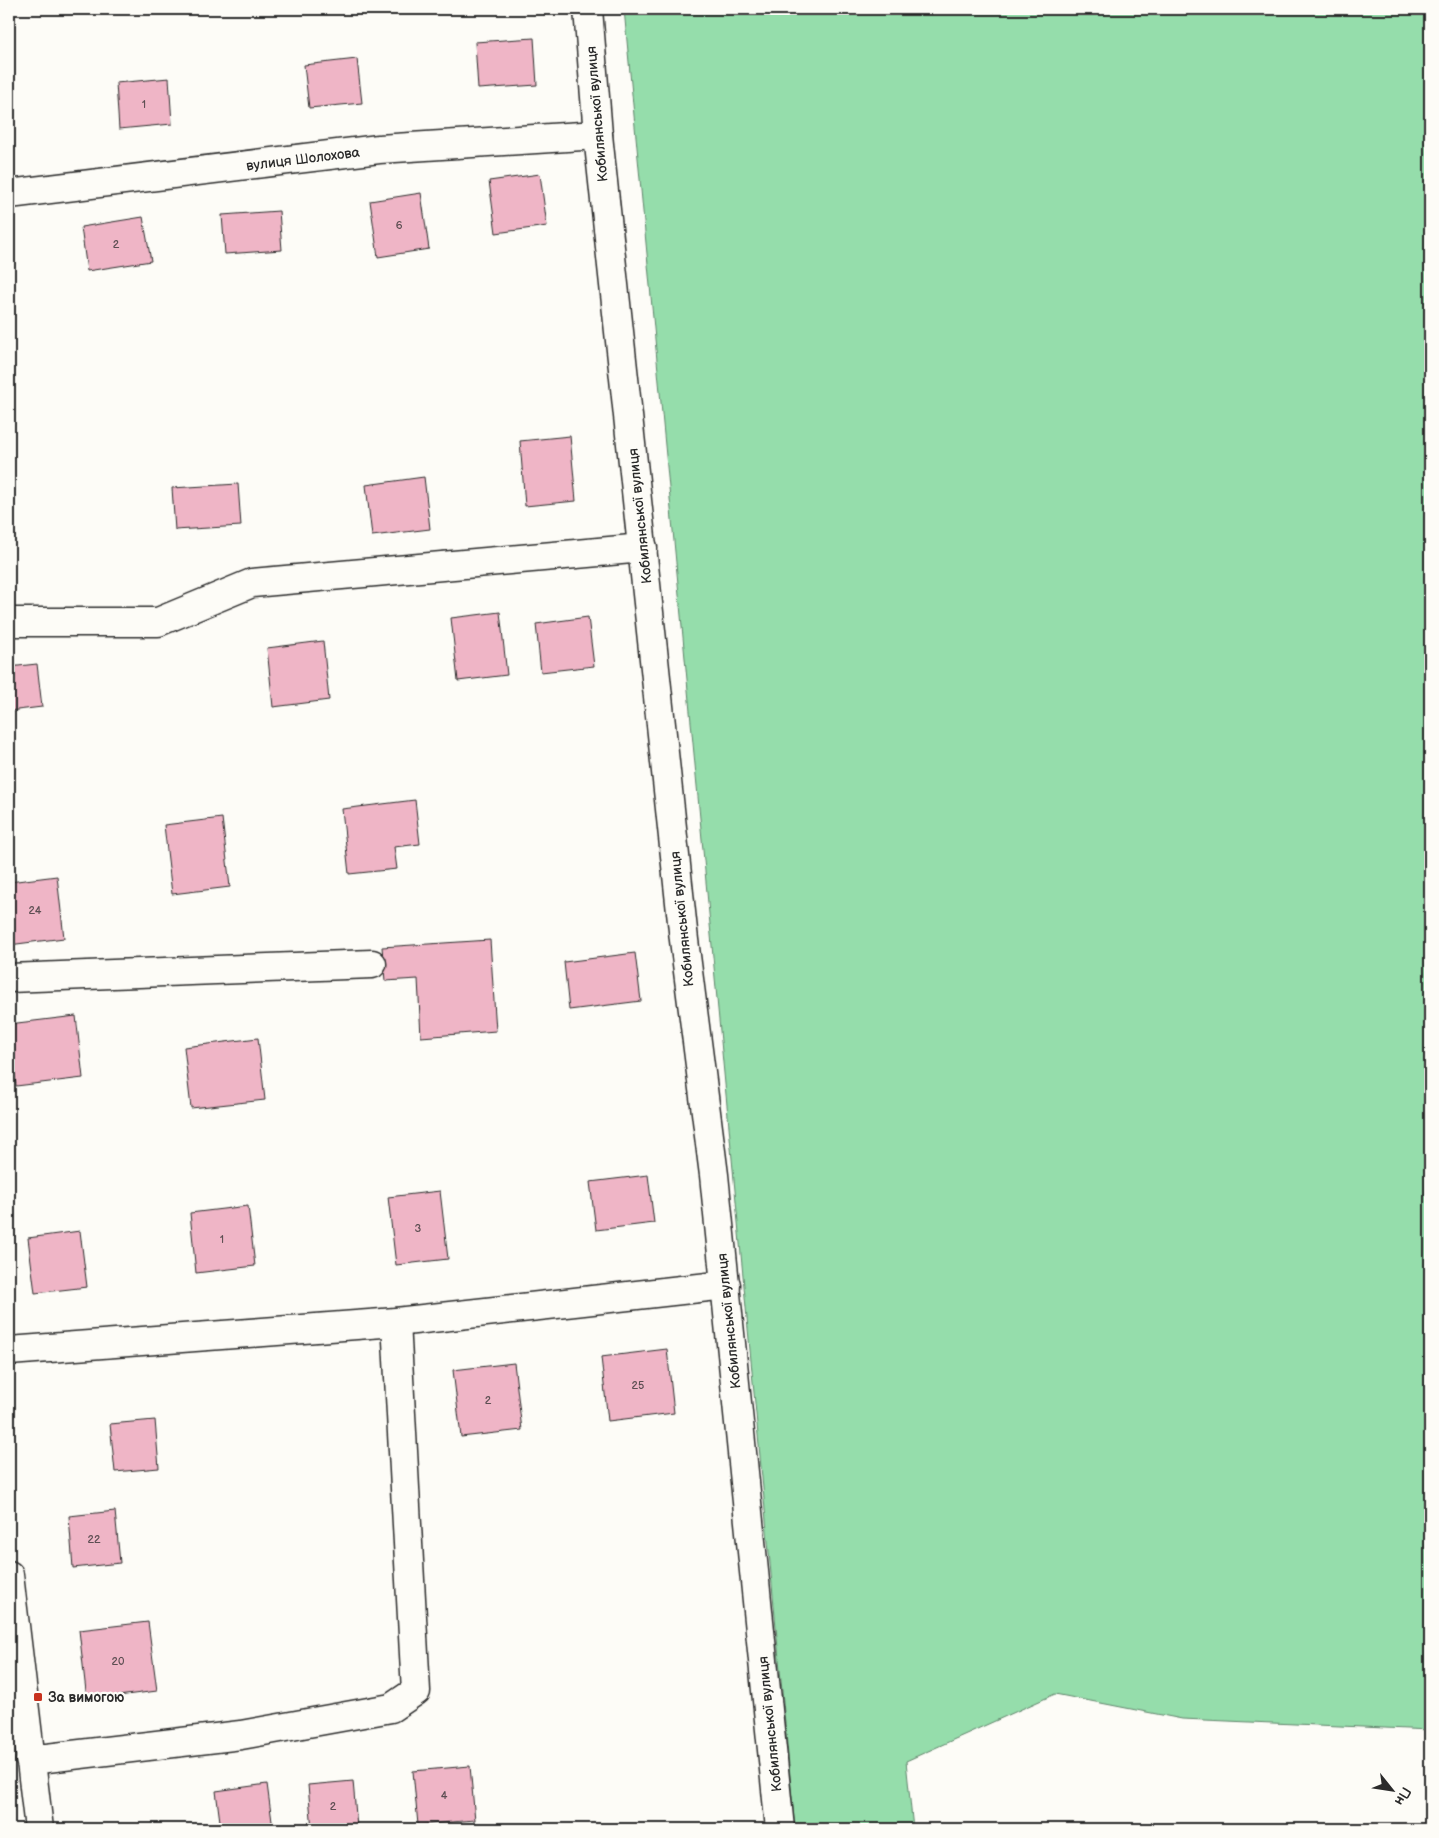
<svg xmlns="http://www.w3.org/2000/svg" width="1439" height="1838" font-family="'Balsamiq Sans',sans-serif">
	<rect width="100%" height="100%" fill="#fdfcf7"/>
	<filter id="ink" filterUnits="userSpaceOnUse"><feTurbulence type="fractalNoise" baseFrequency=".02" numOctaves="2"/><feDisplacementMap in="SourceGraphic" scale="10" xChannelSelector="R" yChannelSelector="G"/><feConvolveMatrix kernelMatrix="1 2 1 2 8 2 1 2 1" color-interpolation-filters="sRGB"/></filter>
	<g filter="url(#ink)">
		<!-- green -->
		<polygon fill="#95ddab" stroke="#60846b" points="624,9 1430,9 1430,1730 1182,1719 1055,1694 906,1761 913,1829 795,1829"/>
		<!-- building -->
		<g fill="#efb5c6" stroke="#2b2b2b">
			<polygon points="534,38 537,85 478,89 475,42"/>
			<polygon points="357,59 362,103 309,108 304,65"/>
			<polygon points="169,78 172,124 119,129 116,83"/>
			<polygon points="540,174 547,226 496,233 489,181"/>
			<polygon points="421,193 429,249 378,257 370,201"/>
			<polygon points="279,211 282,250 225,254 222,215"/>
			<polygon points="143,217 151,261 87,271 81,227"/>
			<polygon points="570,436 576,501 525,506 520,441"/>
			<polygon points="424,477 430,529 372,536 366,485"/>
			<polygon points="238,484 241,526 175,530 172,488"/>
			<polygon points="500,612 507,675 458,681 451,618"/>
			<polygon points="588,617 594,666 541,672 536,624"/>
			<polygon points="323,641 329,700 273,707 267,648"/>
			<polygon points="37,664 42,707 9,711 9,667"/>
			<polygon points="415,800 420,844 394,847 397,869 349,874 342,809"/>
			<polygon points="222,818 230,887 172,894 164,825"/>
			<polygon points="57,876 64,938 9,945 9,882"/>
			<polygon points="490,940 496,1031 421,1037 418,979 385,981 382,947"/>
			<polygon points="635,953 641,1001 569,1010 564,962"/>
			<polygon points="76,1016 83,1078 16,1086 9,1024"/>
			<polygon points="258,1038 265,1100 191,1108 184,1047"/>
			<polygon points="648,1175 654,1223 596,1230 590,1182"/>
			<polygon points="440,1191 448,1259 396,1265 388,1197"/>
			<polygon points="248,1206 255,1266 196,1273 190,1213"/>
			<polygon points="80,1231 87,1287 35,1293 28,1238"/>
			<polygon points="667,1349 674,1413 608,1421 601,1357"/>
			<polygon points="514,1363 522,1430 461,1437 453,1370"/>
			<polygon points="155,1420 159,1468 115,1472 110,1424"/>
			<polygon points="115,1511 120,1563 73,1568 69,1516"/>
			<polygon points="148,1622 157,1691 87,1700 79,1630"/>
			<polygon points="470,1766 475,1820 418,1825 413,1771"/>
			<polygon points="353,1781 357,1827 312,1829 308,1785"/>
			<polygon points="267,1784 273,1829 221,1829 216,1791"/>
		</g>
		<g fill="none" stroke-linecap="round" stroke-linejoin="round">
			<!-- minor casing -->
			<g stroke="#2b2b2b" stroke-width="31">
				<g id="minor">
					<polyline points="588,9 598,135 684,940 714,1175 780,1829"/>
					<polyline points="9,194 379,149 598,135"/>
					<polyline points="9,622 158,622 252,583 643,548"/>
					<polyline points="9,978 372,964"/>
					<polyline points="9,1351 396,1322 726,1285"/>
					<polyline points="9,1575 39,1829"/>
					<polyline points="30,1760 241,1735 391,1708 416,1691 396,1322"/>
				</g>
			</g>
			<!-- minor -->
			<use href="#minor" stroke="#fdfcf7" stroke-width="28"/>
		</g>
	</g>
	<!-- markers -->
	<rect fill="#c8321e" stroke="#fdfcf7" stroke-width="2" x="33" y="1692" width="10" height="10" rx="2.5"/>
	<g text-anchor="middle" dominant-baseline="central" stroke-width="4.5" stroke-linejoin="round" paint-order="stroke">
		<!-- number labels -->
		<g font-size="11" fill="#5c4e52">
			<text x="144" y="104">1</text>
			<text x="399" y="225">6</text>
			<text x="116" y="244">2</text>
			<text x="35" y="910">24</text>
			<text x="418" y="1228">3</text>
			<text x="222" y="1239">1</text>
			<text x="638" y="1385">25</text>
			<text x="488" y="1400">2</text>
			<text x="94" y="1539">22</text>
			<text x="118" y="1661">20</text>
			<text x="444" y="1795">4</text>
			<text x="333" y="1806">2</text>
		</g>
		<!-- street labels -->
		<g font-size="14" fill="#2b2b2b" stroke="#fdfcf7">
			<text transform="translate(597 114) rotate(-95)">Кобилянської вулиця</text>
			<text transform="translate(303 159) rotate(-7)">вулиця Шолохова</text>
			<text transform="translate(640 516) rotate(-96)">Кобилянської вулиця</text>
			<text transform="translate(682 919) rotate(-96)">Кобилянської вулиця</text>
			<text transform="translate(729 1321) rotate(-96)">Кобилянської вулиця</text>
			<text transform="translate(770 1724) rotate(-96)">Кобилянської вулиця</text>
		</g>
		<!-- poi labels -->
		<g font-size="14" font-weight="bold" fill="#2b2b2b" stroke="#fdfcf7" text-anchor="start">
			<text x="48" y="1697">За вимогою</text>
		</g>
	</g>
	<!-- margin -->
	<rect width="1439" height="1838" fill="none" stroke="#fdfcf7" stroke-width="30"/>
	<rect x="15" y="15" width="1409" height="1808" fill="none" stroke="#2b2b2b" stroke-width="2" filter="url(#ink)"/>
	<!-- north arrow -->
	<g transform="translate(1392 1790) rotate(120)" stroke="#fdfcf7" stroke-width="4" paint-order="stroke">
	<path d="M0-4L9 19L0 12L-9 19Z" fill="#2b2b2b"/>
	<text y="-8" font-size="14" font-weight="bold" text-anchor="middle" fill="#2b2b2b">Пн</text>
	</g>
</svg>
